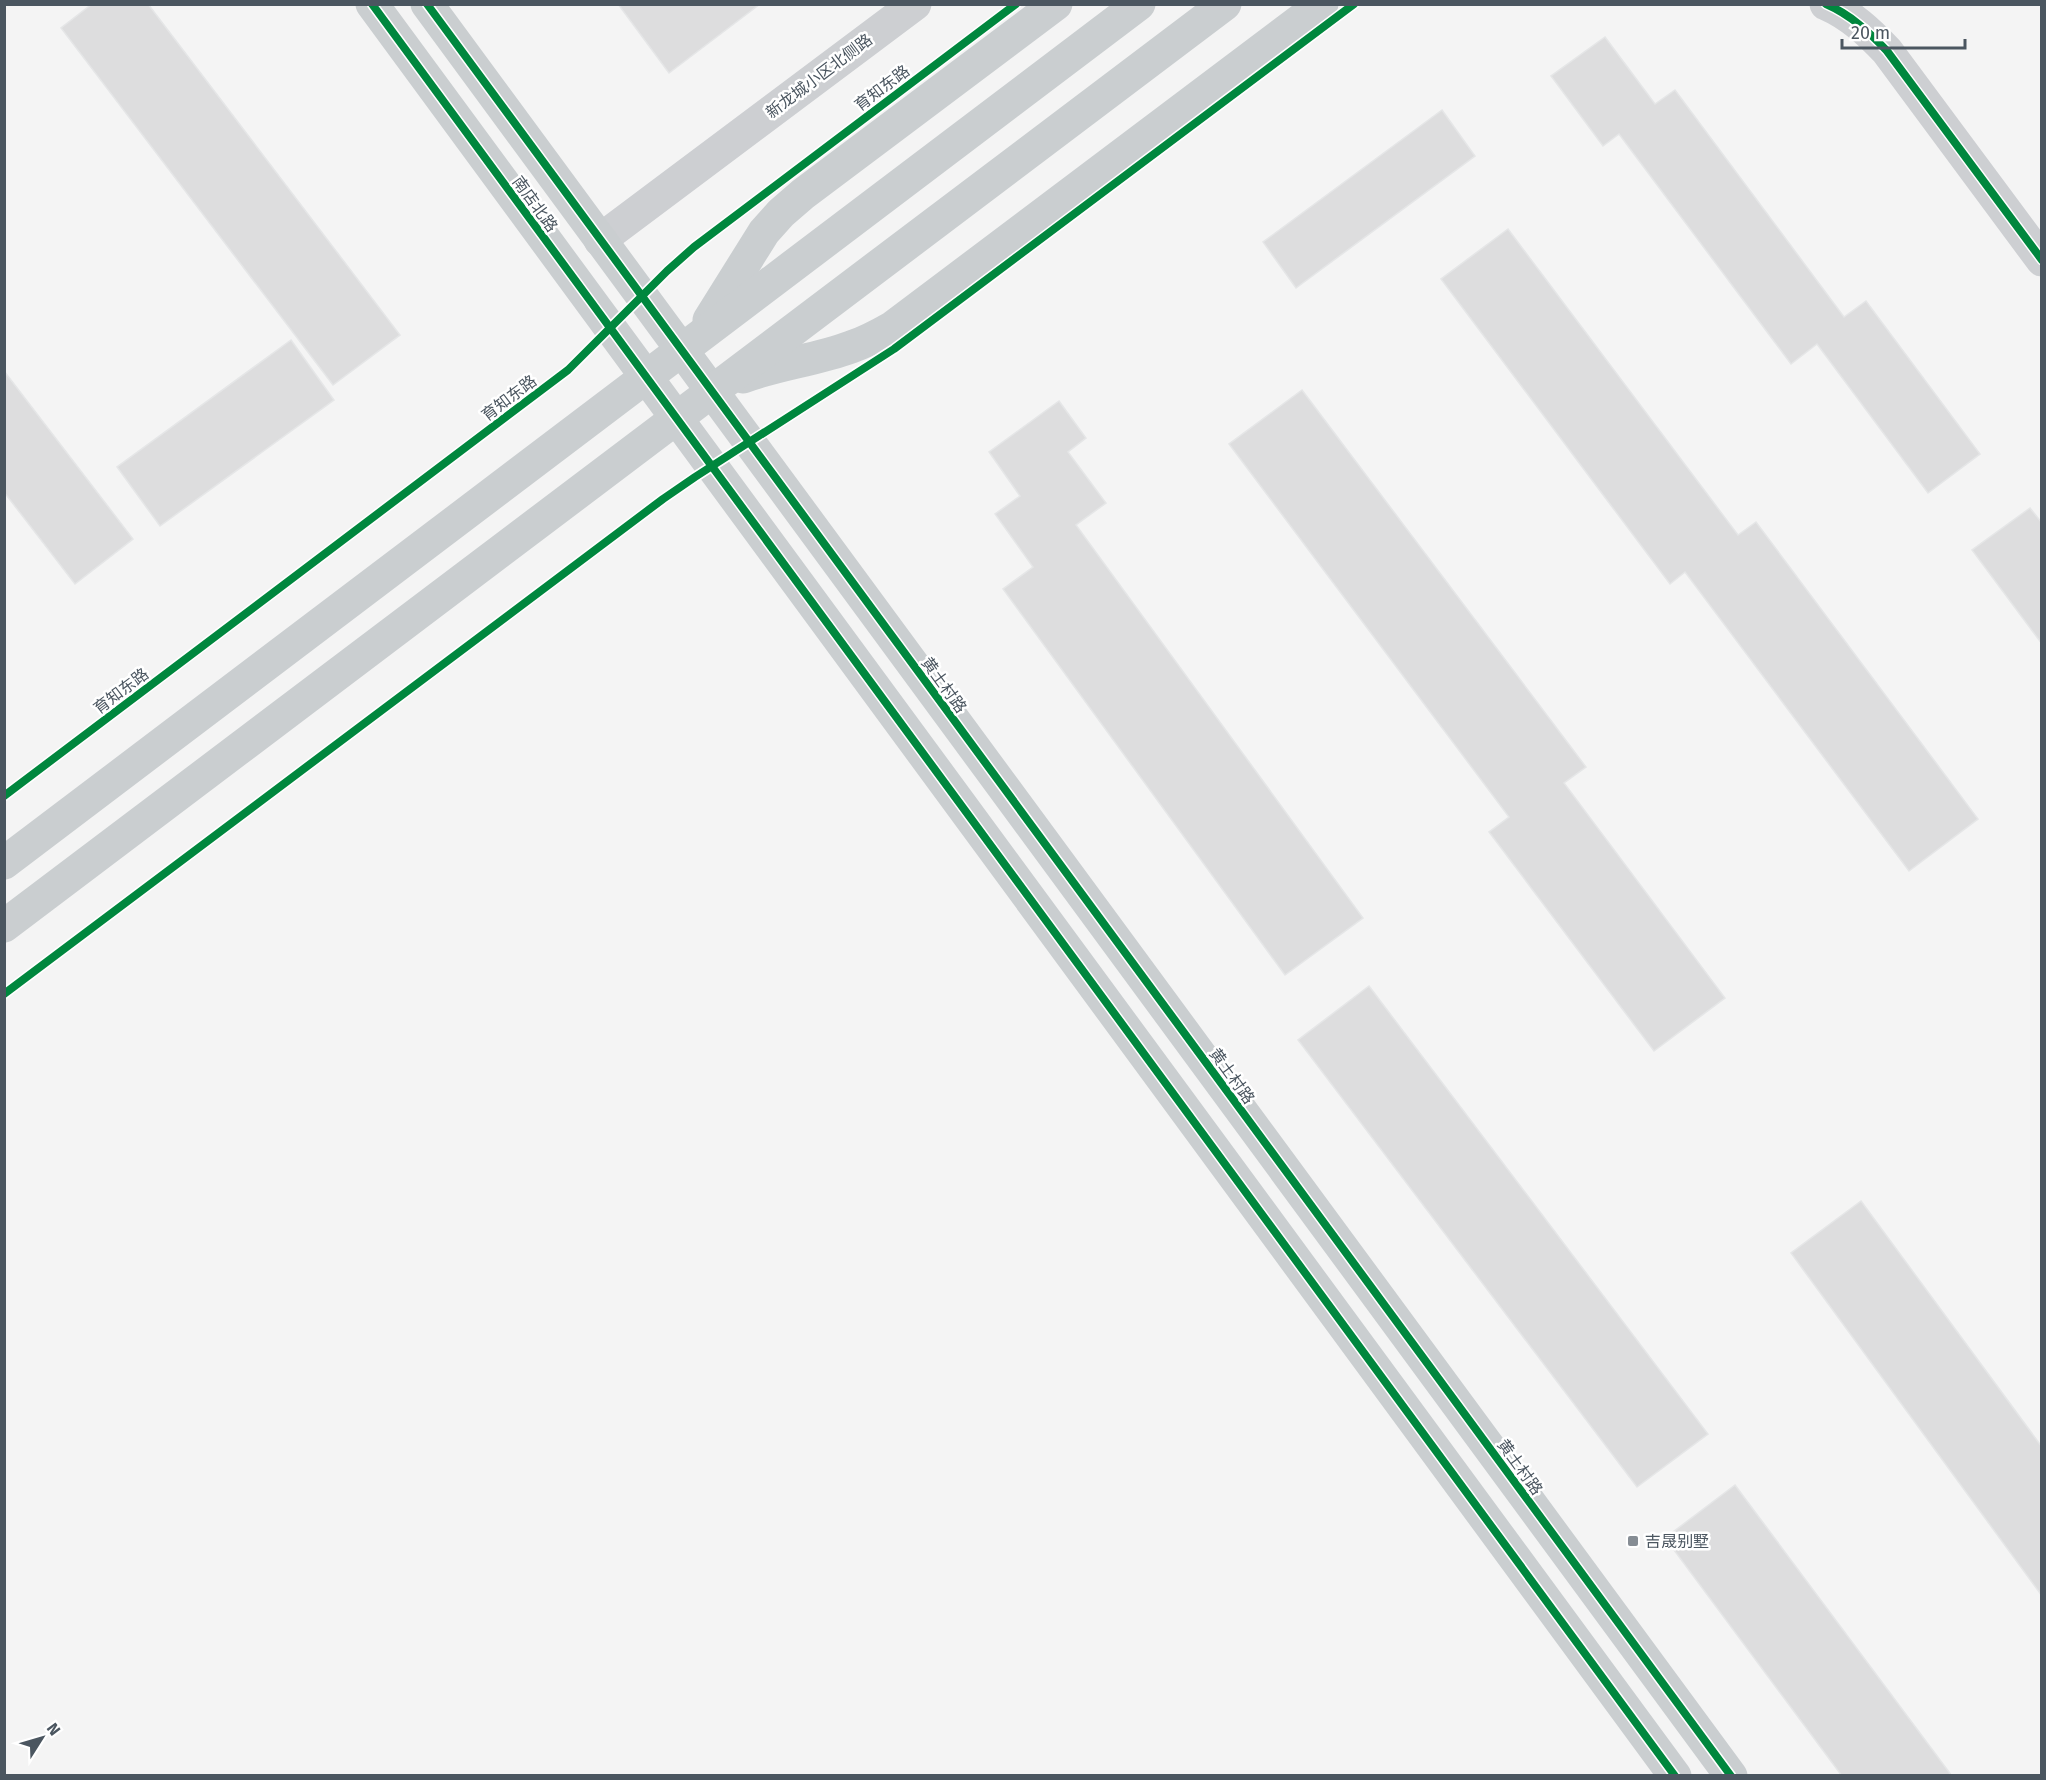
<svg xmlns="http://www.w3.org/2000/svg" width="2046" height="1780" font-family="'Fira Sans','Noto Sans SC',sans-serif">
	<rect width="100%" height="100%" fill="#f4f4f4"/>
	<!-- building -->
	<g fill="#ddddde" stroke="#e5e6e7" stroke-width="1.5">
		<polygon points="92,4 148,4 400,335 333,385 61,28"/>
		<polygon points="618,4 760,4 669,73"/>
		<polygon points="1605,37 1655,104 1675,90 1844,317 1866,301 1980,454 1928,493 1817,344 1791,364 1619,134 1603,146 1551,76"/>
		<polygon points="1442,110 1475,156 1296,288 1263,242"/>
		<polygon points="1508,229 1738,535 1756,522 1978,819 1909,871 1685,572 1670,584 1441,279"/>
		<polygon points="291,340 334,400 160,526 117,467"/>
		<polygon points="4,371 133,539 75,584 4,492"/>
		<polygon points="1302,390 1586,767 1564,783 1725,998 1654,1051 1489,832 1509,817 1229,444"/>
		<polygon points="1059,401 1086,438 1068,452 1106,503 1076,525 1363,918 1285,975 1003,589 1033,567 995,514 1020,496 989,452"/>
		<polygon points="2030,508 2042,523 2042,644 1972,550"/>
		<polygon points="1369,986 1708,1434 1637,1487 1298,1040"/>
		<polygon points="1861,1201 2042,1447 2042,1596 1791,1253"/>
		<polygon points="1735,1485 1952,1776 1842,1776 1665,1538"/>
	</g>
	<g fill="none" stroke-linecap="round" stroke-linejoin="round">
		<!-- minor -->
		<g stroke="#cdcfd2" stroke-width="33">
			<path d="M1826,4C1851,15 1869,32 1887,51L2042,260"/>
			<polyline points="600,240 915,4"/>
		</g>
		<!-- major -->
		<g stroke="#caced0" stroke-width="33">
			<polyline points="372,4 1675,1776"/>
			<polyline points="427,4 1731,1776"/>
			<polyline points="709,320 764,232 781,213 803,194 1056,4"/>
			<path d="M743,377C778,364 816,360 851,347C866,342 879,335 893,327L1322,4"/>
			<polyline points="4,863 1139,4"/>
			<polyline points="4,926 1225,4"/>
		</g>
		<!-- cycleway casing -->
		<g stroke="#fff" stroke-width="11">
			<g id="cycleway">
				<polyline points="372,4 1675,1776"/>
				<polyline points="427,4 1731,1776"/>
				<path d="M1826,4C1851,15 1869,32 1887,51L2042,260"/>
				<polyline points="4,796 568,370 667,271 694,247 1016,4"/>
				<polyline points="4,994 663,499 695,477 894,349 1354,4"/>
			</g>
		</g>
		<!-- cycleway -->
		<use href="#cycleway" stroke="#00873e" stroke-width="8"/>
	</g>
	<!-- markers -->
	<rect fill="#868d94" stroke="#fff" stroke-width="2" x="1627" y="1535" width="12" height="12" rx="3"/>
	<g text-anchor="middle" dominant-baseline="central" stroke-width="5" stroke-linejoin="round" paint-order="stroke">
		<!-- street labels -->
		<g font-size="16" fill="#4b5660" stroke="#fff">
			<text transform="translate(819 76) rotate(-37)">新龙城小区北侧路</text>
			<text transform="translate(882 88) rotate(-37)">育知东路</text>
			<text transform="translate(535 204) rotate(54)">南店北路</text>
			<text transform="translate(509 398) rotate(-37)">育知东路</text>
			<text transform="translate(944 685) rotate(54)">黄土村路</text>
			<text transform="translate(121 691) rotate(-37)">育知东路</text>
			<text transform="translate(1232 1076) rotate(54)">黄土村路</text>
			<text transform="translate(1520 1467) rotate(54)">黄土村路</text>
		</g>
		<!-- poi labels -->
		<g font-size="16" fill="#4b5660" stroke="#fff" text-anchor="start">
			<text x="1645" y="1541">吉晟别墅</text>
		</g>
	</g>
	<!-- border -->
	<rect width="2046" height="1780" fill="none" stroke="#4b5660" stroke-width="12"/>
	<!-- north arrow -->
	<g transform="translate(42 1738) rotate(53)" stroke="#ffffff" stroke-width="4.5" paint-order="stroke">
	<path d="M0-4.5L10 22L0 15L-10 22Z" fill="#4b5660"/>
	<text y="-9" font-size="16" font-weight="bold" text-anchor="middle" fill="#4b5660">N</text>
	</g>
	<!-- scale -->
	<path d="M1842 39v9h123v-9" fill="none" stroke="#4b5660" stroke-width="3"/>
	<text x="1851" y="39" font-size="18" fill="#4b5660" stroke="#ffffff" stroke-width="4.5" paint-order="stroke">20 m</text>
</svg>
